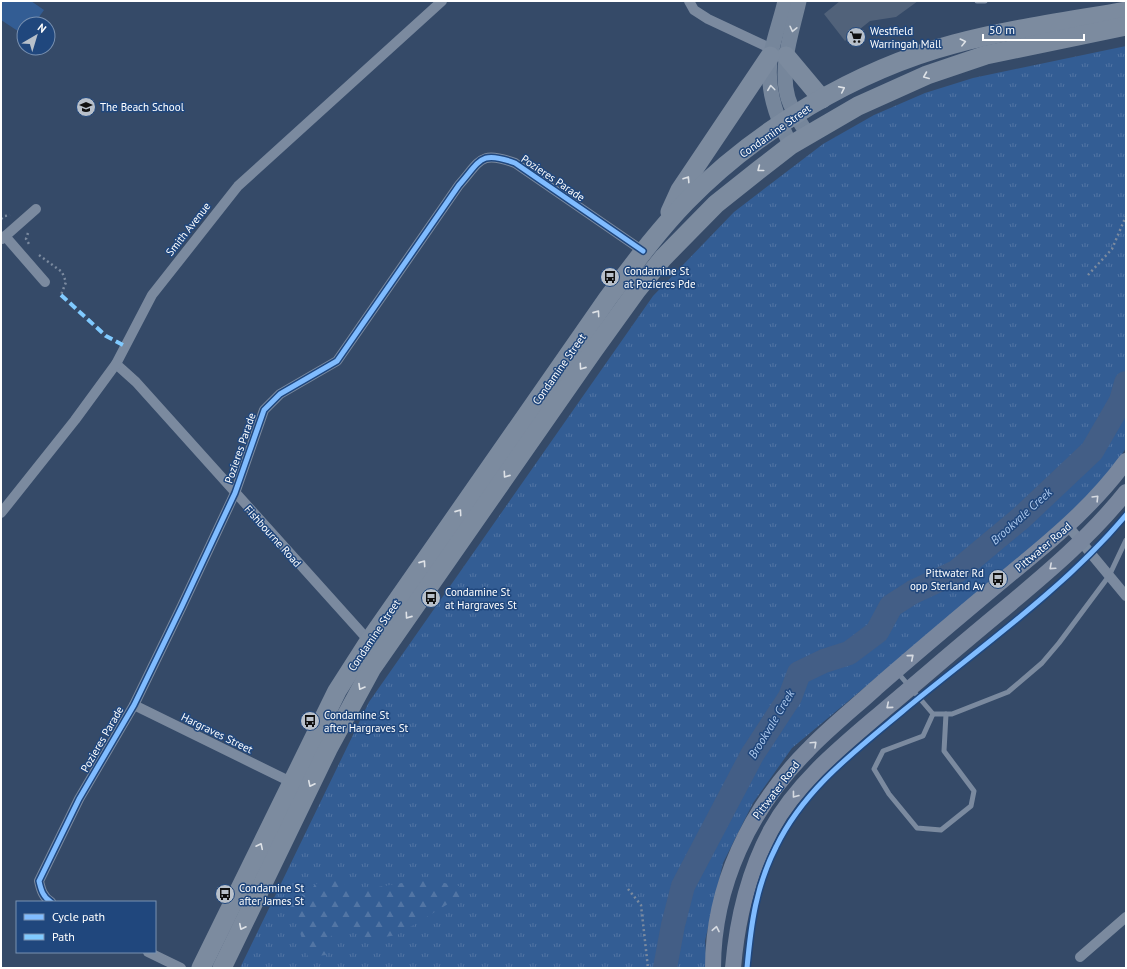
<svg xmlns="http://www.w3.org/2000/svg" width="1127" height="969" font-family="'PT Sans',sans-serif">
	<defs>
		<pattern id="grass-tufts" width="24" height="20" patternUnits="userSpaceOnUse"><rect width="24" height="20" fill="#335d94"/><path d="M3 7l-1-3M5 7V3M7 7l1-3M15 17l-1-3M17 17v-4M19 17l1-3" fill="none" stroke="#5275a4"/></pattern>
		<pattern id="forest-firs" width="22" height="20" patternUnits="userSpaceOnUse"><rect width="22" height="20" fill="#335d94"/><path d="M5 1l3.5 6h-7zM16 11l3.5 6h-7z" fill="#5275a4"/></pattern>
	</defs>
	<rect width="100%" height="100%" fill="#354a68"/>
	<!-- grass -->
	<polygon fill="url(#grass-tufts)" points="1126,46 1126,448 1115,465 1068,518 792,748 753,803 723,863 705,941 707,968 240,968 369,702 653,296 734,212 823,144 874,115 925,93 973,78"/>
	<!-- forest -->
	<polygon fill="url(#forest-firs)" points="325,877 361,890 425,879 459,886 461,896 397,935 366,940 348,924 330,937 326,955 308,957 291,905"/>
	<!-- pitch -->
	<polygon fill="#335d94" points="1,1 31,1 44,10 34,24 24,24 24,35 1,20"/>
	<g fill="none" stroke-linecap="round" stroke-linejoin="round">
		<!-- river -->
		<polyline stroke="#435e86" stroke-width="24" points="665,968 673,925 683,886 752,755 790,697 799,673 824,661 849,653 877,632 891,606 913,592 956,572 1021,518 1092,451 1121,401 1126,383"/>
	</g>
	<!-- building -->
	<polygon fill="#51627a" points="840,1 918,1 896,17 870,21 845,41 824,14"/>
	<g fill="none" stroke-linecap="round" stroke-linejoin="round">
		<!-- path -->
		<g stroke="#7b8a9f" stroke-width="2.5" stroke-dasharray="2 3" stroke-linecap="butt">
			<polyline points="1,219 5,216 10,215"/>
			<polyline points="28,233 26,239 29,244"/>
			<polyline points="39,255 62,272 66,282 61,295"/>
			<polyline points="1088,275 1112,249 1126,216"/>
			<polyline points="628,889 641,905 648,968"/>
		</g>
		<!-- lane -->
		<g stroke="#7b8a9f" stroke-width="5">
			<polyline points="977,1 985,1"/>
			<polyline points="898,673 933,714 952,714 1008,692 1042,663 1059,643 1109,576 1126,540"/>
			<polyline points="933,714 923,736 883,751 874,769 889,794 917,828 941,830 971,806 974,791 944,751 946,714"/>
		</g>
		<!-- street -->
		<g stroke="#7b8a9f" stroke-width="10">
			<polyline points="689,1 694,10 708,19 772,49"/>
			<polyline points="5,236 45,282"/>
			<polyline points="2,239 36,209"/>
			<polyline points="116,364 136,382 369,641"/>
			<polyline points="1,513 75,420 116,364 152,295 238,186 442,1"/>
			<polyline points="1068,526 1126,596"/>
			<polyline points="134,705 291,782"/>
			<path d="M51,902C43,897 41,890 39,881L79,799L134,705L182,606L235,493L264,410L280,394L337,361L459,185C481,160 480,150 515,163L643,251"/>
			<polyline points="148,952 181,968"/>
			<polyline points="1080,957 1126,917"/>
		</g>
		<!-- secondary -->
		<g stroke="#76869b" stroke-width="15">
			<path d="M785,1C781,19 774,37 771,54C765,86 776,118 791,145"/>
			<path d="M799,1C792,32 779,66 788,98C792,111 801,124 808,135"/>
		</g>
		<!-- primary -->
		<g stroke="#79879e" stroke-width="16">
			<path d="M713,968C713,886 750,808 808,750C829,728 853,709 876,688C923,647 972,606 1020,566C1059,534 1096,502 1126,461"/>
			<path d="M733,968C737,920 748,873 771,830C798,780 846,743 889,706C927,674 965,641 1004,609C1047,573 1090,537 1126,492"/>
		</g>
		<!-- highway -->
		<g stroke="#7c8b9f" stroke-width="19">
			<polyline points="786,56 822,99"/>
			<polyline points="670,212 680,190 770,56"/>
			<path d="M201,968L337,691L369,641L608,298C633,265 657,232 686,202C756,130 856,70 954,44C1010,29 1069,21 1126,11"/>
			<polyline points="222,968 328,749 372,668 593,351 637,290 663,258 716,204 760,169 791,145 858,106 927,75 986,55 1126,26"/>
		</g>
		<!-- quiet -->
		<polyline stroke="#80caff" stroke-width="4" stroke-dasharray="8 4" stroke-linecap="butt" points="61,295 106,336 125,346"/>
		<!-- cycleway casing -->
		<g stroke="#20477d" stroke-width="8">
			<g id="cycleway">
				<path d="M51,902C43,897 41,890 39,881L79,799L134,705L182,606L235,493L264,410L280,394L337,361L459,185C481,160 480,150 515,163L643,251"/>
				<path d="M747,968C751,924 756,886 776,847C804,789 855,751 903,711C979,648 1062,591 1126,515"/>
			</g>
		</g>
		<!-- cycleway -->
		<use href="#cycleway" stroke="#80bcff" stroke-width="5"/>
	</g>
	<!-- one-way arrows -->
	<defs><path id="oneway-chevron" d="M-2-3.5L2.5 0L-2 3.5" fill="none" stroke-width="1.6" stroke-linecap="round" stroke-linejoin="round"/></defs>
	<g stroke="#d6dbe1">
		<use href="#oneway-chevron" transform="translate(793 29) rotate(103)"/>
		<use href="#oneway-chevron" transform="translate(771 88) rotate(-97)"/>
	</g>
	<g stroke="#dee2e7">
		<use href="#oneway-chevron" transform="translate(963 42) rotate(-14)"/>
		<use href="#oneway-chevron" transform="translate(926 76) rotate(158)"/>
		<use href="#oneway-chevron" transform="translate(842 89) rotate(-26)"/>
		<use href="#oneway-chevron" transform="translate(760 169) rotate(142)"/>
		<use href="#oneway-chevron" transform="translate(687 179) rotate(-57)"/>
		<use href="#oneway-chevron" transform="translate(597 313) rotate(-55)"/>
		<use href="#oneway-chevron" transform="translate(582 367) rotate(125)"/>
		<use href="#oneway-chevron" transform="translate(506 475) rotate(125)"/>
		<use href="#oneway-chevron" transform="translate(459 512) rotate(-55)"/>
		<use href="#oneway-chevron" transform="translate(423 563) rotate(-55)"/>
		<use href="#oneway-chevron" transform="translate(408 616) rotate(125)"/>
		<use href="#oneway-chevron" transform="translate(361 687) rotate(120)"/>
		<use href="#oneway-chevron" transform="translate(311 784) rotate(116)"/>
		<use href="#oneway-chevron" transform="translate(260 846) rotate(-64)"/>
		<use href="#oneway-chevron" transform="translate(242 927) rotate(116)"/>
	</g>
	<g stroke="#d7dbe2">
		<use href="#oneway-chevron" transform="translate(1096 498) rotate(-46)"/>
		<use href="#oneway-chevron" transform="translate(1052 567) rotate(138)"/>
		<use href="#oneway-chevron" transform="translate(911 657) rotate(-40)"/>
		<use href="#oneway-chevron" transform="translate(889 706) rotate(140)"/>
		<use href="#oneway-chevron" transform="translate(814 744) rotate(-43)"/>
		<use href="#oneway-chevron" transform="translate(795 795) rotate(128)"/>
		<use href="#oneway-chevron" transform="translate(716 929) rotate(-79)"/>
	</g>
	<!-- icons -->
	<defs>
		<g id="supermarket-disc" transform="scale(1)"><circle r="9.5" fill="#b8c0ca" stroke="#20477d"/><path d="M-6-5.5h2.5l.6 2H6L4.5 2H-2.5L-4.4-4H-6ZM-1.5 3.2a1.3 1.3 0 1 0 .1 0ZM3 3.2a1.3 1.3 0 1 0 .1 0Z" fill="#111"/></g>
		<g id="school-disc" transform="scale(1)"><circle r="9.5" fill="#b8c0ca" stroke="#20477d"/><path d="M0-5L7-2L0 1L-7-2ZM-4 1L0 2.5L4 1V4Q0 6-4 4Z" fill="#111"/></g>
		<g id="bus-disc" transform="scale(1)"><circle r="9.5" fill="#b8c0ca" stroke="#20477d"/><path d="M-5-6H5V4H4V6H2V4H-2V6H-4V4H-5ZM-3.5-4V0h7V-4ZM-3.5 1.2v1.5H-2V1.2ZM2 1.2v1.5H3.5V1.2Z" fill="#111"/></g>
	</defs>
	<g fill-rule="evenodd">
		<use href="#supermarket-disc" x="856" y="37"/>
		<use href="#school-disc" x="86" y="107"/>
		<use href="#bus-disc" x="610" y="277"/>
		<use href="#bus-disc" x="998" y="579"/>
		<use href="#bus-disc" x="431" y="598"/>
		<use href="#bus-disc" x="310" y="721"/>
		<use href="#bus-disc" x="225" y="894"/>
	</g>
	<g text-anchor="middle" dominant-baseline="central" stroke-width="3" stroke-linejoin="round" paint-order="stroke">
		<!-- poi labels -->
		<g font-size="11" fill="#fff" stroke="#20477d" text-anchor="start">
			<text x="870" y="31">Westfield<tspan x="870" dy="13">Warringah Mall</tspan></text>
			<text x="100" y="107">The Beach School</text>
			<text x="624" y="271">Condamine St<tspan x="624" dy="13">at Pozieres Pde</tspan></text>
			<text x="984" y="573" text-anchor="end">Pittwater Rd<tspan x="984" dy="13">opp Sterland Av</tspan></text>
			<text x="445" y="592">Condamine St<tspan x="445" dy="13">at Hargraves St</tspan></text>
			<text x="324" y="715">Condamine St<tspan x="324" dy="13">after Hargraves St</tspan></text>
			<text x="239" y="888">Condamine St<tspan x="239" dy="13">after James St</tspan></text>
		</g>
		<!-- street labels -->
		<g font-size="11" fill="#fff" stroke="#20477d">
			<text transform="translate(775 131) rotate(-35)">Condamine Street</text>
			<text transform="translate(553 178) rotate(34)">Pozieres Parade</text>
			<text transform="translate(188 229) rotate(-52)">Smith Avenue</text>
			<text transform="translate(559 369) rotate(-55)">Condamine Street</text>
			<text transform="translate(240 448) rotate(-71)">Pozieres Parade</text>
			<text transform="translate(273 536) rotate(48)">Fishbourne Road</text>
			<text transform="translate(1043 547) rotate(-40)">Pittwater Road</text>
			<text transform="translate(374 635) rotate(-56)">Condamine Street</text>
			<text transform="translate(217 733) rotate(26)">Hargraves Street</text>
			<text transform="translate(102 739) rotate(-60)">Pozieres Parade</text>
			<text transform="translate(776 790) rotate(-53)">Pittwater Road</text>
		</g>
		<!-- water labels -->
		<g font-size="12" font-style="italic" fill="#afcbef" stroke="#20477d">
			<text transform="translate(1021 516) rotate(-42)">Brookvale Creek</text>
			<text transform="translate(771 724) rotate(-59)">Brookvale Creek</text>
		</g>
	</g>
	<!-- border -->
	<rect width="1127" height="969" fill="none" stroke="#ffffff" stroke-width="4"/>
	<!-- legend -->
	<rect x="16" y="901" width="140" height="52" fill="#20477d" stroke="#7991b1"/>
	<rect x="24" y="914" width="20" height="6" fill="#80bcff" stroke="#7991b1"/>
	<text x="52" y="921" font-size="12" fill="#ffffff">Cycle path</text>
	<rect x="24" y="934" width="20" height="6" fill="#80caff" stroke="#7991b1"/>
	<text x="52" y="941" font-size="12" fill="#ffffff">Path</text>
	<!-- north arrow -->
	<g transform="translate(36 36) rotate(38)"><circle r="19" fill="#20477d" stroke="#7991b1"/>
	<path d="M0-3L7 15L0 10L-7 15Z" fill="#b8c0ca"/>
	<text y="-6" font-size="11" font-weight="bold" text-anchor="middle" fill="#ffffff">N</text>
	</g>
	<!-- scale -->
	<path d="M983 34v6h101v-6" fill="none" stroke="#ffffff" stroke-width="2"/>
	<text x="989" y="34" font-size="12" fill="#ffffff" stroke="#20477d" stroke-width="3" paint-order="stroke">50 m</text>
</svg>
